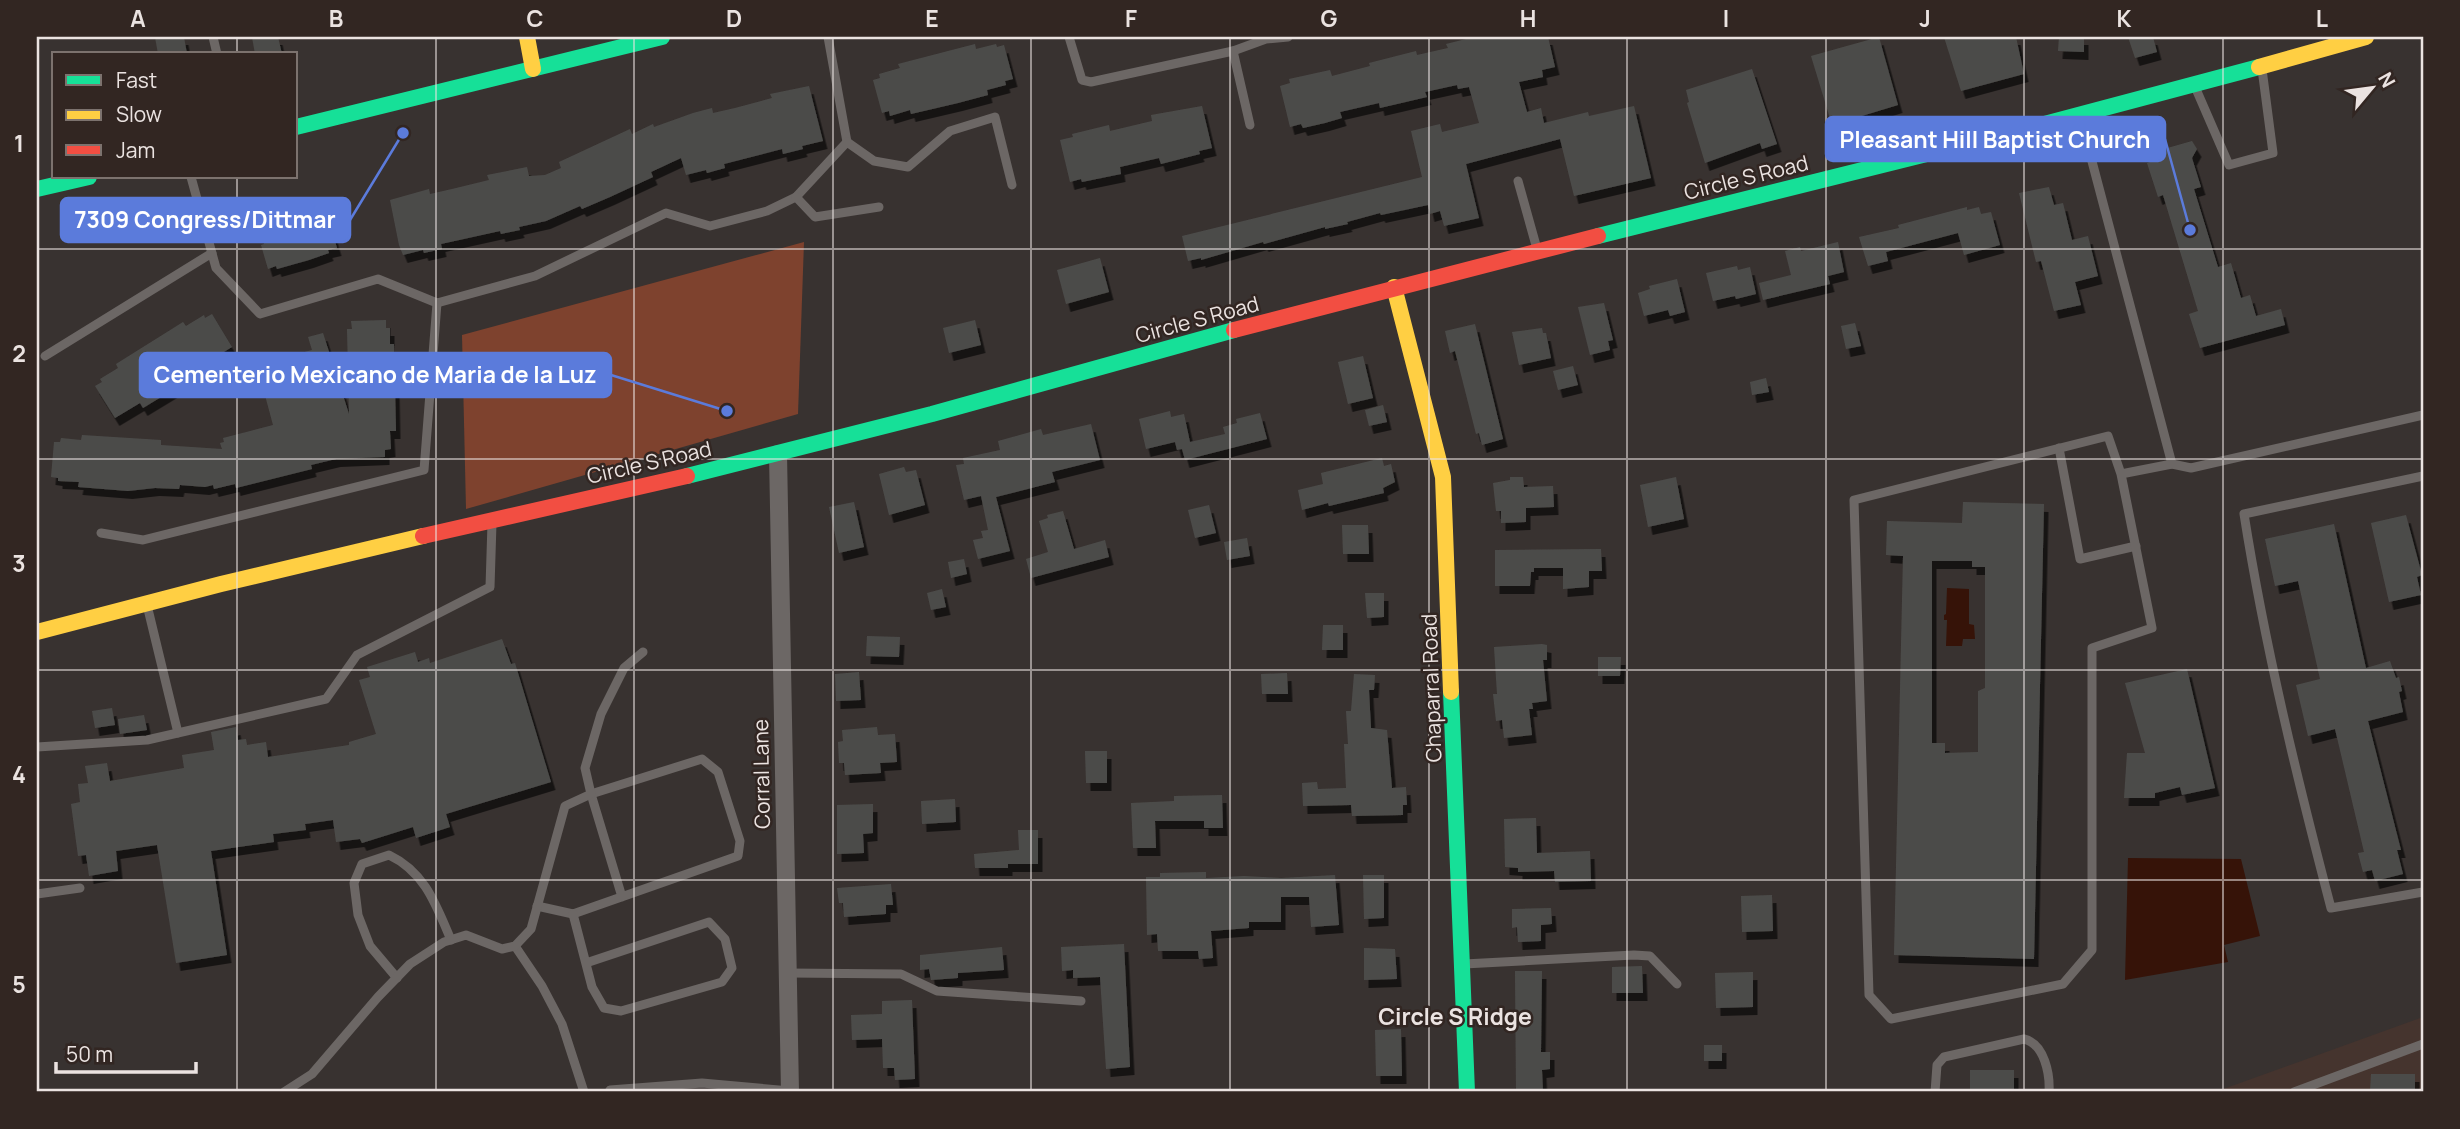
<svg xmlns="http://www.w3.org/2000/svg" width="2460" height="1129" font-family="Manrope,sans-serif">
	<defs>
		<filter id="shadow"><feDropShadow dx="4.5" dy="8" stdDeviation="0" flood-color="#0009"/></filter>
	</defs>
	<rect width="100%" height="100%" fill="#383230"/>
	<!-- built -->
	<polygon fill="#45342e" points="2423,1017 2423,1092 2215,1092"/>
	<!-- green -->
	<polygon fill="#7e422e" points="804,242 798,414 466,509 462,335"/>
	<!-- water -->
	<g fill="#361308">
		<polygon points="1947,588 1969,589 1969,624 1974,625 1975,639 1963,639 1962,646 1946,646 1947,620 1944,620 1944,615 1946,614"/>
		<polygon points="2128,858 2241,859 2260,936 2224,945 2228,962 2125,980"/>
	</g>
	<!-- building -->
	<g fill="#4c4c4a" fill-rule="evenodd" filter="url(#shadow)">
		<polygon points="155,37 184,37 187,54 158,54"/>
		<polygon points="252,37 278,37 282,54 255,54"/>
		<polygon points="1474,37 1548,37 1555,67 1542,70 1543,77 1519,82 1527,112 1541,108 1544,123 1588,112 1589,116 1634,106 1651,178 1574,196 1560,139 1466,164 1479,218 1444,226 1440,211 1430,214 1428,205 1381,215 1380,213 1347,222 1348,224 1325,229 1325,227 1264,244 1263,242 1201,260 1201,258 1188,261 1182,236 1422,177 1411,131 1440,124 1442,132 1479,123 1469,87 1458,89 1457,85 1425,92 1427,97 1380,108 1379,103 1340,112 1342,118 1325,123 1303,128 1301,124 1290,127 1280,86 1290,83 1289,79 1330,70 1332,76 1370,66 1369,63 1416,51 1417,55 1448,48 1446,44"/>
		<polygon points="1879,37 1898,105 1832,125 1811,56"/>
		<polygon points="1944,37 2016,37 2024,74 1961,91"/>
		<polygon points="2059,37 2084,37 2084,52 2058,51"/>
		<polygon points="2128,37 2153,37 2157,52 2135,58"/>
		<polygon points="975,44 976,49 996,44 997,47 1004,45 1013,79 1005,81 1006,85 987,90 988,95 958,103 911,114 910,110 890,116 889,111 882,113 873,80 880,78 879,74 900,68 898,64"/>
		<polygon points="1752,69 1777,144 1762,149 1760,143 1705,163 1687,103 1689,102 1686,90"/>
		<polygon points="809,86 823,141 802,146 803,149 783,154 782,149 724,164 725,168 707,173 706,170 686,175 681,158 651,172 653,177 610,197 582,209 580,206 546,221 519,227 520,230 501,234 500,231 441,244 442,249 424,253 423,250 403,255 399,245 390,200 429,189 430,194 452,189 489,180 487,175 527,167 529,176 545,175 561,168 559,162 630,129 632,134 653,124 654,127 693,113 712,108 713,113 735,108 772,98 770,94"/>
		<polygon points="1202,106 1212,148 1199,151 1200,154 1161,164 1159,158 1120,167 1121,174 1082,182 1081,179 1070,182 1060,140 1073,137 1072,134 1109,125 1110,131 1152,121 1151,115"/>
		<polygon points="2192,141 2197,149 2192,158 2201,187 2194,189 2218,267 2231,263 2241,298 2250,295 2256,316 2281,309 2285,325 2200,348 2189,314 2198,311 2163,195 2158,197 2147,163 2159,159 2157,151"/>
		<polygon points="2049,187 2054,205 2063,203 2072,240 2088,236 2098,276 2075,282 2081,305 2054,311 2041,261 2036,262 2019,193"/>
		<polygon points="1967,207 1967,210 1979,207 1981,214 1991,212 2000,245 1964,255 1958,233 1886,252 1888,261 1868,266 1859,237 1899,228 1898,225"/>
		<polygon points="314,208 315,212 323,209 327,225 330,224 337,248 328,250 329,253 309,260 277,269 276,266 268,269 261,245 264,244 260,228 267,226 266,222"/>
		<polygon points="1838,242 1844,272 1828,276 1830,284 1763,300 1759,283 1791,275 1785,251 1800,247 1801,251"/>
		<polygon points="1100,258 1109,292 1066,304 1057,270"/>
		<polygon points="1737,266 1738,270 1750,267 1756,294 1736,299 1735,296 1713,301 1706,273"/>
		<polygon points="1677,279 1685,312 1670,316 1668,310 1644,316 1638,293 1650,289 1649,286"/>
		<polygon points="1604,303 1613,340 1608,341 1610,350 1590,355 1578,307"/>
		<polygon points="212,314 232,347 204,364 209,368 143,408 140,403 115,418 95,386 102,382 100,379 118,368 116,364 183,322 186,326 204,315 205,318"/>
		<polygon points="386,320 386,328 390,328 390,344 394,344 396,431 390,431 391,449 385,450 385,457 336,459 311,465 312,469 236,488 235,484 214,489 213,485 205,487 180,485 179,489 155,488 128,491 78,487 79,482 58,481 58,478 51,477 54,442 60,442 61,438 81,440 82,435 161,440 161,445 222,449 220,443 224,442 223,438 273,425 262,384 253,387 246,361 266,355 268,362 312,350 308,337 323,333 349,414 347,329 352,329 351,321"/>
		<polygon points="975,320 981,345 949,353 943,328"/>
		<polygon points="1855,323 1861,346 1846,349 1841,326"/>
		<polygon points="1475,324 1503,439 1482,445 1479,433 1476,434 1455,351 1450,353 1445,331"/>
		<polygon points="1542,328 1543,333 1546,333 1551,358 1519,365 1512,332"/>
		<polygon points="1363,356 1373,398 1348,404 1338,362"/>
		<polygon points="1573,366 1578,385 1558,390 1553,371"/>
		<polygon points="1766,378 1769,392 1752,395 1750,382"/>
		<polygon points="1383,405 1387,422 1369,426 1365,410"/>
		<polygon points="1170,411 1171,417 1184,414 1190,442 1225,434 1223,427 1237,423 1236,419 1260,413 1267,439 1185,460 1182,449 1177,450 1175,442 1146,449 1139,419"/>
		<polygon points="1091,424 1100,460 1052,472 1055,482 996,497 1010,551 978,559 973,540 983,538 981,531 988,530 981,496 964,500 956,465 964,464 963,458 1000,450 998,441 1041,429 1043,435"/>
		<polygon points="1382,458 1384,466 1391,464 1395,482 1383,488 1384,493 1329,506 1328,503 1302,510 1298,490 1323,484 1321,473"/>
		<polygon points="904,467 906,472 916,470 925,505 889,515 879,474"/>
		<polygon points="1510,477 1523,477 1524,487 1553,486 1554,507 1526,508 1526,522 1501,523 1501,511 1496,511 1493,483 1510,480"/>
		<polygon points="1676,477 1684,519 1648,527 1640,485"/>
		<polygon points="854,502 864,547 839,553 829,507"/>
		<path d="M1963,502L2044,504L2034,959L1894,955L1903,556L1886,555L1887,521L1962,523ZM1932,561H1972V567H1985V688L1978,691V752L1945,753V743H1932Z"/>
		<polygon points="1209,505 1216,533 1195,538 1188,510"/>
		<polygon points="1063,511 1074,549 1105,540 1109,557 1031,578 1026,559 1048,552 1039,521 1048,518 1047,515"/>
		<polygon points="2406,515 2422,575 2417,577 2421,595 2389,602 2371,523"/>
		<polygon points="2334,524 2366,668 2390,661 2396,678 2399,677 2402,691 2399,692 2403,712 2368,721 2401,850 2397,850 2403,874 2375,881 2372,870 2363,872 2358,853 2364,852 2335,729 2308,736 2296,685 2320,679 2298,581 2275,586 2265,539"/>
		<polygon points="1342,525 1368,525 1369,554 1343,554"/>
		<polygon points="1247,538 1250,556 1227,560 1224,542"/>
		<polygon points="1601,549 1602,571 1589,571 1589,587 1563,589 1563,568 1534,568 1534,572 1531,572 1530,586 1495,586 1495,550"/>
		<polygon points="964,559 967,574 951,578 948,562"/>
		<polygon points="942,589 946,607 931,610 927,593"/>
		<polygon points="1365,593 1384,593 1384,617 1367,618"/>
		<polygon points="1323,625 1343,625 1343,650 1322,650"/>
		<polygon points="867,636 900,637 899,657 866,656"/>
		<polygon points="502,639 511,664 515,663 551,782 446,814 450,827 416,838 413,827 362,843 360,839 336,842 333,820 305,824 306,830 273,834 274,842 211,851 227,955 176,963 157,845 116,851 118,871 89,876 86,855 78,856 71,804 80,802 78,784 88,783 85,766 107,763 110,781 184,768 182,755 214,750 211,732 236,727 238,740 246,739 247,745 266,742 268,757 349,745 349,742 376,734 359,680 370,677 367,667 415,652 418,662 429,658 430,663"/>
		<polygon points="1542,644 1547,645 1547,660 1543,660 1547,701 1532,703 1533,709 1529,709 1532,735 1504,738 1502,720 1496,721 1493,694 1497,694 1494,647"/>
		<polygon points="1598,657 1621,657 1620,676 1598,676"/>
		<polygon points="2187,669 2215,788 2182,795 2180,787 2155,793 2155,798 2124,798 2127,753 2145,753 2125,683"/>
		<polygon points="859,672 861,700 836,701 835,674"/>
		<polygon points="1287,673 1288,694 1262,694 1261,674"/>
		<polygon points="1354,674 1375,675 1374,690 1369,690 1371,728 1387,730 1392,788 1406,787 1407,805 1403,805 1403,815 1352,816 1351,805 1303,806 1302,783 1317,782 1318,789 1346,788 1344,744 1348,744 1346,711 1351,711"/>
		<polygon points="112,708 115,725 95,728 92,711"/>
		<polygon points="144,715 147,730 120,734 118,719"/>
		<polygon points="877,727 878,735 895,734 897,762 880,763 881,773 845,775 844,763 839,763 838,742 843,741 842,730"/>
		<polygon points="1085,751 1107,751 1107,783 1086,783"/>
		<polygon points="1222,795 1223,828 1204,828 1204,821 1155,821 1156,848 1133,848 1131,803 1174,801 1174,796"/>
		<polygon points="955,799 956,822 922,824 921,801"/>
		<polygon points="873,804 873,833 863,834 864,853 837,854 837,805"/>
		<polygon points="1536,818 1537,853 1590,851 1591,881 1555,882 1554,871 1518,872 1518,868 1505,867 1504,819"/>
		<polygon points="1018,830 1038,830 1038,864 1008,864 1008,868 975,868 974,854 1019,850"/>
		<polygon points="1206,872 1206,878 1244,876 1281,878 1335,875 1339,925 1311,927 1309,897 1281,897 1281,922 1249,922 1249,928 1211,931 1213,958 1199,959 1198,951 1158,951 1157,934 1147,935 1146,877 1160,877 1160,873"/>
		<polygon points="1363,875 1384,875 1384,918 1364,919"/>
		<polygon points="891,884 893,905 886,905 886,914 844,917 843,903 839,903 837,888"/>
		<polygon points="1772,895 1773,931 1742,932 1741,896"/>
		<polygon points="1551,908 1552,924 1541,925 1541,941 1518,942 1517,927 1512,928 1512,909"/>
		<polygon points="1124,944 1130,1067 1106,1069 1100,977 1073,978 1073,970 1062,971 1061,947"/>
		<polygon points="1002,947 1004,970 958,973 958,978 931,980 929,969 920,970 920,955"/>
		<polygon points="1364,948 1395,949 1397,979 1364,980"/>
		<polygon points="1642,966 1643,993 1612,993 1612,967"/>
		<polygon points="1515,971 1542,971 1541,1052 1550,1052 1550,1069 1542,1070 1543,1092 1516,1092"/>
		<polygon points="1753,972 1753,1007 1716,1008 1715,973"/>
		<polygon points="912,1000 915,1079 895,1080 894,1068 883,1068 882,1039 852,1040 851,1015 882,1014 882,1001"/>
		<polygon points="1401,1029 1402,1076 1376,1076 1375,1030"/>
		<rect x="1704" y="1045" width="18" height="16"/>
		<rect x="1970" y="1070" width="44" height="22"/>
		<polygon points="2371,1074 2415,1074 2415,1092 2370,1092"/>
	</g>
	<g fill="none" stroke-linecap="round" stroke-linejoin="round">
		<!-- lane -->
		<g stroke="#6c6765" stroke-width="9">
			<polyline points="213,37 217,54"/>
			<polyline points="828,37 847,142"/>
			<polyline points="1069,37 1082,80 1091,82 1233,51 1266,39 1288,37"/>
			<polyline points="1233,51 1250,125"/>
			<polyline points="2196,89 2229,165 2273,153 2262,69"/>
			<polyline points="2080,116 2172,464"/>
			<polyline points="191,177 216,268 260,314 378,279 437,303 535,276 666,213 710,226 767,211 796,197 847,142 874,161 908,167 950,131 995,117 1012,185"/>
			<polyline points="1518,181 1537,249"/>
			<polyline points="796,197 815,217 879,207"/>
			<polyline points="45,356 212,253"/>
			<polyline points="2059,448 2080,559 2136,546"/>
			<polyline points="2121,474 2152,628 2092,648 2092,950 2063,984 1891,1019 1869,995 1854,500 2108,436 2121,474 2172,464 2191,468 2423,415"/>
			<path d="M2423,476L2244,514C2265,647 2297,778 2331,908L2423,892"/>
			<polyline points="101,533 143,540 424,470 437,303"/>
			<polyline points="147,605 178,733"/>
			<polyline points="37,747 147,740 326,699 357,655 490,587 492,523"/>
			<polyline points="37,894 80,888"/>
			<polyline points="537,906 573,914 738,856 740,841 718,772 702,759 591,794 622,897"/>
			<polyline points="573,914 592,987 604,1008 621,1011 722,982 732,968 725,939 709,922 586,963"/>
			<polyline points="515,946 542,986 562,1024 584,1092"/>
			<polyline points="1464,964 1634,955 1650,956 1677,984"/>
			<polyline points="788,973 901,974 937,991 1081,1001"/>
			<path d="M397,978L370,946L358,915L354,883L362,864L389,855C425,872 436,905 451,940"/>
			<polyline points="284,1092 312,1074 378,997 410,964 444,942 466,935 502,949 515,946 531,929 565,806 591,794 585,768 601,714 624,668 643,652"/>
			<polyline points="609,1092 610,1090 702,1083 790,1091"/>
			<path d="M1935,1092L1937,1065L1944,1057L2024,1039C2045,1044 2050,1075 2049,1092"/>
			<polyline points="2294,1092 2423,1044"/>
		</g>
		<!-- street -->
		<polyline stroke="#6c6765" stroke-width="18" points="778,454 790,1092"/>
		<!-- fast -->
		<g stroke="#16e098" stroke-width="16">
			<polyline points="296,127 662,37"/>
			<polyline points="37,189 89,177"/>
			<polyline points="1598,236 2003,135 2259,67"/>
			<polyline points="687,476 932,414 1234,330"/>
			<polyline points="1451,692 1467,1092"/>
		</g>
		<!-- slow -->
		<g stroke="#ffcf43" stroke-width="16">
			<polyline points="527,37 533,69"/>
			<polyline points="2259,67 2366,37"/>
			<polyline points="1394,287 1443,477 1451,692"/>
			<polyline points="37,632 221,584 423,536"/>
		</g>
		<!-- jam -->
		<g stroke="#f24e42" stroke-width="16">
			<polyline points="1234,330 1598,236"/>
			<polyline points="423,536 687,476"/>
		</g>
	</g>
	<!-- grid -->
	<path fill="none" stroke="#ebe3e1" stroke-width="2" stroke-opacity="0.55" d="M237,37V54M436,37V1092M634,37V1092M833,37V1092M1031,37V1092M1230,37V1092M1429,37V1092M1627,37V1092M1826,37V1092M2024,37V1092M2223,37V1092M237,177V1092M37,249H2423M37,459H2423M37,670H2423M37,880H2423"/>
	<g text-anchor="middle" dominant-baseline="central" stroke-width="5" stroke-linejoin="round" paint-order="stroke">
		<!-- street labels -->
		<g font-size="21" fill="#ebe3e1" stroke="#322622">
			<text transform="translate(1746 177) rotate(-14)">Circle S Road</text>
			<text transform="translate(1197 319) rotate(-15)">Circle S Road</text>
			<text transform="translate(649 462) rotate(-13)">Circle S Road</text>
			<text transform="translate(1431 688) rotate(-92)">Chaparral Road</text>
			<text transform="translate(761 774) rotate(-91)">Corral Lane</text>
		</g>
		<!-- neighbourhood labels -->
		<g font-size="23" font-weight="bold" fill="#ebe3e1" stroke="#322622">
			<text x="1455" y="1016">Circle S Ridge</text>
		</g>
	</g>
	<!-- callouts -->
	<path fill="none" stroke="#5b7bdb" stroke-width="2.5" d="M2190 230L2165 139M403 133L350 220M727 411L611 375"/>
	<g fill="#5b7bdb" stroke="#322622" stroke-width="2.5">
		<circle cx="2190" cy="230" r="7"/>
		<circle cx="403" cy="133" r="7"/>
		<circle cx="727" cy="411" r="7"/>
	</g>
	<g fill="#5b7bdb" stroke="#5b7bdb" stroke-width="2.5">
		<rect x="1826" y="117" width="339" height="44" rx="7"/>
		<rect x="61" y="198" width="289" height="44" rx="7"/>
		<rect x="140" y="353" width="471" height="44" rx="7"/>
	</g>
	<g font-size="23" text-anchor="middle" font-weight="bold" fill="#fff">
		<text x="1995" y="148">Pleasant Hill Baptist Church</text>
		<text x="205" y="228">7309 Congress/Dittmar</text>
		<text x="375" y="383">Cementerio Mexicano de Maria de la Luz</text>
	</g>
	<!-- border -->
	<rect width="2460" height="1129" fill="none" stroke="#322622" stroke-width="77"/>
	<!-- legend -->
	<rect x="52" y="52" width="245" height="126" fill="#322622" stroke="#7c726e" stroke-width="2"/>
	<rect x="66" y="75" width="35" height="10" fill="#16e098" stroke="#7c726e" stroke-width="2"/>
	<text x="116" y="88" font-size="21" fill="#ebe3e1">Fast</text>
	<rect x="66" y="110" width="35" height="10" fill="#ffcf43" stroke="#7c726e" stroke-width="2"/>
	<text x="116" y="122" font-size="21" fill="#ebe3e1">Slow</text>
	<rect x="66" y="145" width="35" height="10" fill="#f24e42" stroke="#7c726e" stroke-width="2"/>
	<text x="116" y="158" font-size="21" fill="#ebe3e1">Jam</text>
	<!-- north arrow -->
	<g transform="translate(2372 88) rotate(61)" stroke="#322622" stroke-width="5" paint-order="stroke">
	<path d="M0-5L12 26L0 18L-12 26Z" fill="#ebe3e1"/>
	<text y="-10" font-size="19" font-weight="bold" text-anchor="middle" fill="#ebe3e1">N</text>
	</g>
	<!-- scale -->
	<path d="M56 1062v10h140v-10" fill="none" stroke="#ebe3e1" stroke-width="3.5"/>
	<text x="66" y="1062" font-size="21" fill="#ebe3e1" stroke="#322622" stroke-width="5" paint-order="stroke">50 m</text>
	<rect x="38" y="38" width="2384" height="1052" fill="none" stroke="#ebe3e1" stroke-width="2.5"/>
	<g font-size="23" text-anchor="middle" font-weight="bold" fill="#ebe3e1">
		<text x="138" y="27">A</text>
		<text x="336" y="27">B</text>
		<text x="535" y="27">C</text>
		<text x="734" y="27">D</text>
		<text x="932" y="27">E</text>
		<text x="1131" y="27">F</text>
		<text x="1329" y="27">G</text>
		<text x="1528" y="27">H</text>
		<text x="1726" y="27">I</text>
		<text x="1925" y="27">J</text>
		<text x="2124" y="27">K</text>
		<text x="2322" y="27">L</text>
		<text x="19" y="152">1</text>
		<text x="19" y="362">2</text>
		<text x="19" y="572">3</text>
		<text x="19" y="783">4</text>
		<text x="19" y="993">5</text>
	</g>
</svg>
